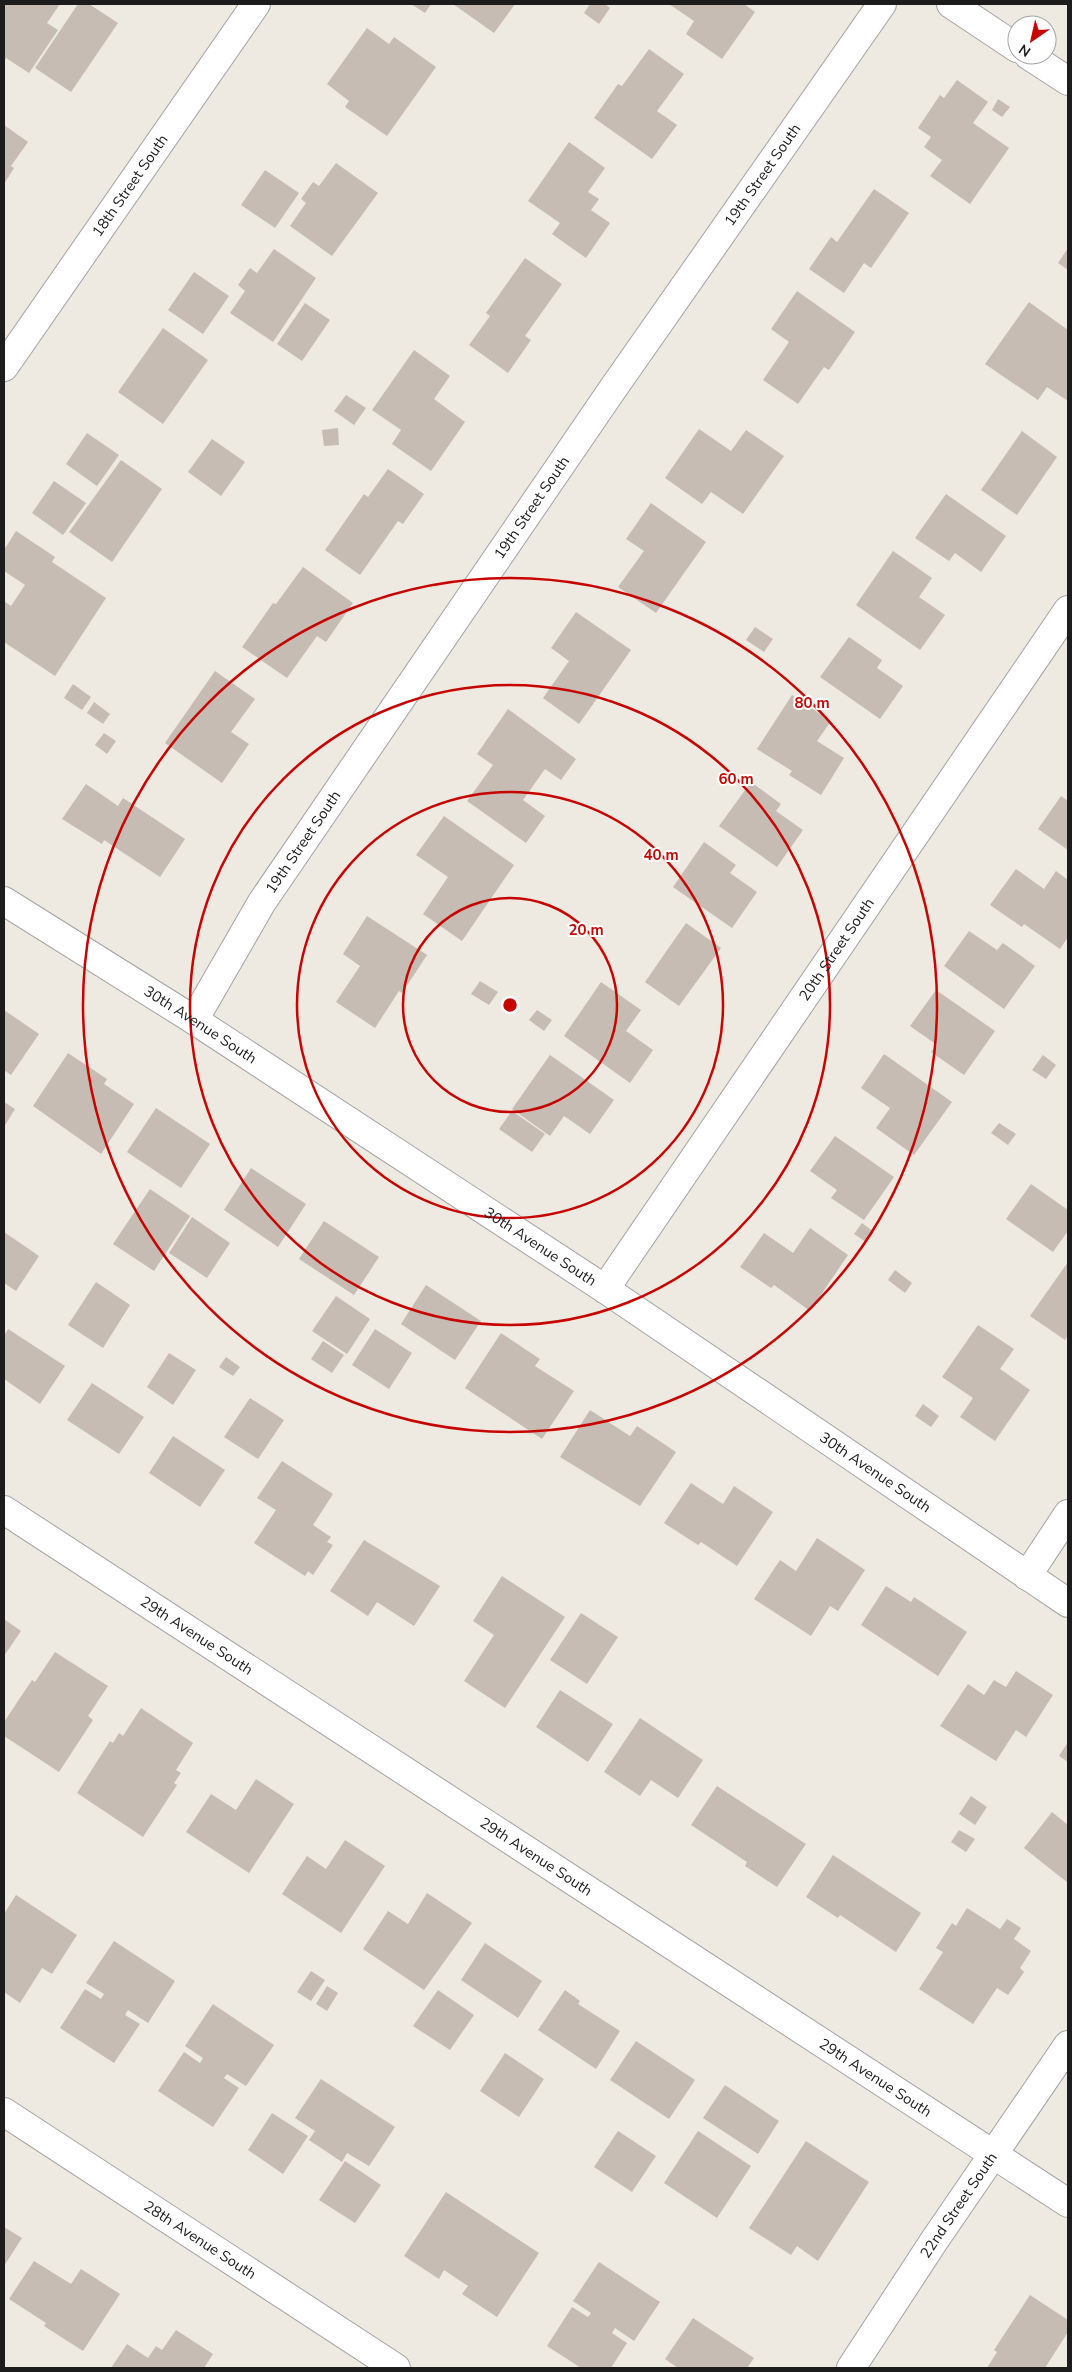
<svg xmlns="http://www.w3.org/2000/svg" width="1072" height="2372" font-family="'Nunito Sans',sans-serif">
	<rect width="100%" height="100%" fill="#eeeae1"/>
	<!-- building -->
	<g fill="#c6bcb4">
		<polygon points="4,4 60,4 47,23 58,30 29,73 6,58 4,62"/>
		<polygon points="78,4 89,4 118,23 71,92 35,68"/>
		<polygon points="411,4 431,4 425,13"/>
		<polygon points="453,4 515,4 494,33"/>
		<polygon points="590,4 605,4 610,8 599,24 584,13"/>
		<polygon points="669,4 744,4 755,12 722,59 686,34 694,21"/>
		<polygon points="367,28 389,44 394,37 436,67 387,136 345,107 349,101 327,84"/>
		<polygon points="649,49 684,74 657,111 677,125 652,159 594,118 618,84 622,86"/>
		<polygon points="957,80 988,102 973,123 1009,148 970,204 930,176 942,160 924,147 931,137 918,128 940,95 944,98"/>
		<polygon points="998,99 1010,107 1002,117 992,110"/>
		<polygon points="4,125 28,142 11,166 14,168 4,184"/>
		<polygon points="569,142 605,168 588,192 599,199 591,210 610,223 586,258 552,234 560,223 528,201"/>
		<polygon points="336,163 378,193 332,256 290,226 306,203 301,199 313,182 319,186"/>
		<polygon points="265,170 299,193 275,228 241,205"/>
		<polygon points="874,189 909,213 871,268 864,263 844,293 809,269 831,237 837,242"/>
		<polygon points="1068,248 1068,270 1058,263"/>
		<polygon points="274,249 316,278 273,342 230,313 245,291 238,285 250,268 257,273"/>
		<polygon points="525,258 562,284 525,336 531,340 508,373 469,345 490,316 486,313"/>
		<polygon points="194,272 229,296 203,334 168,310"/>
		<polygon points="797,291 855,332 829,370 824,367 798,404 763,380 789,342 771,329"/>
		<polygon points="1029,302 1068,330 1068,401 1047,387 1038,400 985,364"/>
		<polygon points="305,303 330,320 302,361 277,344"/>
		<polygon points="163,328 208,360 163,424 118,392"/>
		<polygon points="414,350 450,376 434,399 465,422 431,471 392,444 401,430 372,410"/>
		<polygon points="346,395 366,408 354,425 334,411"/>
		<polygon points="338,428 339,445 324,446 322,430"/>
		<polygon points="699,429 731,451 746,430 784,456 743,514 711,492 702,504 665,478"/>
		<polygon points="1022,431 1057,457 1017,515 981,490"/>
		<polygon points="87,433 119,455 97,486 66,464"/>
		<polygon points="212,439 245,462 221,496 188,472"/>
		<polygon points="121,460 162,489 112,562 69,532"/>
		<polygon points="388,469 424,494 403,524 398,521 360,575 325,550 364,494 368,497"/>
		<polygon points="54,481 86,503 63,535 32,513"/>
		<polygon points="946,494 1006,536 981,572 955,553 949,561 915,538"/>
		<polygon points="651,503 706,542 656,613 618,587 644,551 626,539"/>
		<polygon points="16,531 55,557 52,562 106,598 55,676 4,642 4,601 11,606 25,585 4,571 4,550"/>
		<polygon points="893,551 932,578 919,597 945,615 920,650 856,605"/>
		<polygon points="303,567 353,603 326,642 317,636 287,678 242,647 273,603 276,604"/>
		<polygon points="576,612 631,650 579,724 543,698 569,661 551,648"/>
		<polygon points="755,627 773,639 764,652 746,640"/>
		<polygon points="849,637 882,660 877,668 903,686 880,719 820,677"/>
		<polygon points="215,671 255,699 231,732 249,744 222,783 165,743"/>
		<polygon points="73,684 91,697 82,710 64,698"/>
		<polygon points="792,695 831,721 817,741 844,758 821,795 789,775 792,771 757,749"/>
		<polygon points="94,702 110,714 103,724 87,713"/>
		<polygon points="508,709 576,759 561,780 545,769 523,800 545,816 526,843 467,801 493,765 477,754"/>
		<polygon points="104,733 116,741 107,754 95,745"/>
		<polygon points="751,782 781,804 776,811 803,830 777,867 719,826"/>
		<polygon points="86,784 118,806 123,798 185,839 160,877 104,840 102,844 62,819"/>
		<polygon points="1061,796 1068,801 1068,850 1038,829"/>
		<polygon points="444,816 514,865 462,941 423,914 448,877 416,855"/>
		<polygon points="704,842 736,865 730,873 757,892 732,928 673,887"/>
		<polygon points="1016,869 1044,889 1056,871 1068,880 1068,937 1060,949 1024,924 1022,927 990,905"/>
		<polygon points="367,916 427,955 402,993 399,991 375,1028 336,1002 360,966 343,954"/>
		<polygon points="686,923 721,948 679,1006 645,982"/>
		<polygon points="969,931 997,950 1003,943 1035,966 1004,1009 944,966"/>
		<polygon points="480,981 498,992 489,1005 471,994"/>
		<polygon points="601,982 641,1010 626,1031 653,1050 630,1083 564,1036"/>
		<polygon points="936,990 995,1031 964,1075 931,1052 937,1045 910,1026"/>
		<polygon points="4,1010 39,1034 11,1075 4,1070"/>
		<polygon points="537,1010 552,1020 544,1031 529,1020"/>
		<polygon points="68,1053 107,1079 104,1084 134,1104 101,1154 33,1106"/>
		<polygon points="884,1054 952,1102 914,1155 876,1128 890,1108 861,1088"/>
		<polygon points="550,1055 614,1100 590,1134 564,1116 550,1136 512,1109"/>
		<polygon points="1043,1055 1056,1065 1046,1079 1032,1070"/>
		<polygon points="4,1102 15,1109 4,1127"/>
		<polygon points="156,1108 210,1144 181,1188 127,1152"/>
		<polygon points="512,1111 545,1134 532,1152 499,1129"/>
		<polygon points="999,1123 1016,1134 1008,1145 991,1133"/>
		<polygon points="835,1136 894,1177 864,1220 831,1198 837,1190 810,1171"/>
		<polygon points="251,1168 306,1204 278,1247 224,1210"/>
		<polygon points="1031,1184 1068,1210 1068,1231 1053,1252 1006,1219"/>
		<polygon points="150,1189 190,1216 154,1271 113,1244"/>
		<polygon points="192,1217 230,1243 207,1278 169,1253"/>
		<polygon points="324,1221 379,1257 354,1295 299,1259"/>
		<polygon points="862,1223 874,1232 866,1242 854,1234"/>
		<polygon points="810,1228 848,1255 810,1311 774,1285 771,1288 740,1267 764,1233 793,1253"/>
		<polygon points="4,1232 39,1256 16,1291 4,1283"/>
		<polygon points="1068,1262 1068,1335 1065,1340 1030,1316"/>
		<polygon points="895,1270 912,1283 905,1293 888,1280"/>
		<polygon points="96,1282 130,1305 103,1348 68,1325"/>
		<polygon points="426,1285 481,1321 455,1360 401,1324"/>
		<polygon points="336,1296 370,1319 347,1354 312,1331"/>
		<polygon points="978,1325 1014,1349 1000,1369 1030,1390 995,1441 960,1417 973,1398 942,1377"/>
		<polygon points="8,1329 65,1366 40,1404 4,1379 4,1336"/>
		<polygon points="375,1329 412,1353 389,1389 352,1365"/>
		<polygon points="501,1333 540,1359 535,1366 574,1391 542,1439 465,1388"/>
		<polygon points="323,1341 344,1355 332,1373 311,1359"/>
		<polygon points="169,1353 196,1370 173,1405 147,1387"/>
		<polygon points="226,1357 240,1367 233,1376 219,1367"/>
		<polygon points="92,1383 144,1417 119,1454 67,1420"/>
		<polygon points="250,1398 284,1420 258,1459 224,1437"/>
		<polygon points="923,1404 939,1416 931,1427 915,1416"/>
		<polygon points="590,1410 630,1436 637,1426 676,1452 640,1506 560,1457"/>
		<polygon points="173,1436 225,1470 200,1507 149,1473"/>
		<polygon points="282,1461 333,1494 313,1525 331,1537 327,1542 333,1545 313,1575 308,1571 305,1576 254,1543 276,1510 257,1498"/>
		<polygon points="691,1483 723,1504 734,1486 773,1512 737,1566 701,1542 698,1545 664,1523"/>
		<polygon points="817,1538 865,1570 838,1611 830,1606 811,1636 754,1599 780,1560 796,1571"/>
		<polygon points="364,1540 440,1586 414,1626 377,1602 368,1616 330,1591"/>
		<polygon points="502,1576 565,1617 505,1708 464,1681 494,1635 473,1621"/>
		<polygon points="886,1586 911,1602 914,1597 967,1632 938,1676 861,1625"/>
		<polygon points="581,1613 618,1637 587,1684 550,1660"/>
		<polygon points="4,1619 21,1631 4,1656"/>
		<polygon points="55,1652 108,1686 88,1716 93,1720 59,1772 4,1736 4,1722 32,1680 35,1682"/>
		<polygon points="1016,1671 1053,1695 1026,1737 1016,1730 996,1761 940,1726 968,1684 984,1695 994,1680 1006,1687"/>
		<polygon points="560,1690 613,1724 588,1762 536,1727"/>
		<polygon points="141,1708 193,1743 176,1770 181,1773 174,1783 177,1785 143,1837 77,1793 110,1741 113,1743 119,1733 123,1736"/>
		<polygon points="640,1718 703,1760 678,1798 651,1780 640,1796 604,1772"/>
		<polygon points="1068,1742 1068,1762 1059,1756"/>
		<polygon points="256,1779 294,1804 249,1873 186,1832 211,1794 236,1810"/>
		<polygon points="717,1786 806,1844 777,1887 745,1866 747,1862 691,1825"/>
		<polygon points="971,1796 987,1807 975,1825 959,1814"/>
		<polygon points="1052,1812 1068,1825 1068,1883 1024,1848"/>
		<polygon points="959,1830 975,1839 966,1852 951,1842"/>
		<polygon points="345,1840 385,1866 341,1933 282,1894 307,1856 326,1869"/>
		<polygon points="833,1855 921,1913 896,1952 840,1915 838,1918 806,1897"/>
		<polygon points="427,1893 472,1923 424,1990 363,1949 388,1911 408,1924"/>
		<polygon points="16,1895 77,1935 52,1974 42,1968 20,2003 4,1992 4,1914"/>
		<polygon points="967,1908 1000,1929 1007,1919 1021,1928 1014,1939 1031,1951 1020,1968 1024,1972 1008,1995 997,1988 973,2024 919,1989 943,1952 936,1948 952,1923 956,1926"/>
		<polygon points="114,1941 175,1981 148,2023 128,2010 125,2015 140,2024 114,2063 60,2028 85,1989 101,1999 104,1994 86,1983"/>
		<polygon points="485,1943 542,1981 518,2018 461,1980"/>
		<polygon points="311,1971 325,1980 311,2001 297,1992"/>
		<polygon points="327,1986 338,1993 327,2011 316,2004"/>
		<polygon points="438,1990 474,2015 450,2050 413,2026"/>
		<polygon points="565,1990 580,2001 578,2004 620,2031 596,2069 538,2030"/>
		<polygon points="213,2004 274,2045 246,2086 227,2074 224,2078 239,2088 213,2127 158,2091 184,2052 200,2063 203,2058 185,2046"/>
		<polygon points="636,2041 695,2080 669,2119 610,2080"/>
		<polygon points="505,2053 544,2079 519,2117 480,2091"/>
		<polygon points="321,2079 395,2127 369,2166 347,2153 342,2162 309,2140 315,2131 295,2118"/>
		<polygon points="725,2085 779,2121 758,2154 703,2118"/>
		<polygon points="272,2113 308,2136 283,2174 248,2150"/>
		<polygon points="618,2131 656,2156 632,2192 594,2167"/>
		<polygon points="698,2131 751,2166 717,2218 664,2183"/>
		<polygon points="806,2141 869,2182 818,2261 797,2246 791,2255 749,2228"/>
		<polygon points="345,2161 381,2185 355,2223 319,2200"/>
		<polygon points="446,2192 539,2253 497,2317 462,2294 468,2286 444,2270 439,2279 404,2256"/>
		<polygon points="4,2227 22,2238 4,2266"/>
		<polygon points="34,2261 71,2284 81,2269 120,2294 83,2351 44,2326 46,2323 9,2299"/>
		<polygon points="599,2262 660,2302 634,2341 615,2328 612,2333 627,2343 611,2368 581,2368 547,2346 572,2307 588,2317 591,2313 573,2301"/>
		<polygon points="1030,2295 1068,2320 1068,2332 1045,2368 987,2368 997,2352 994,2350"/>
		<polygon points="693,2318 754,2358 747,2368 678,2368 665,2359"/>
		<polygon points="176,2330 213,2354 204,2368 111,2368 127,2344 148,2358 156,2346 162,2350"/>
	</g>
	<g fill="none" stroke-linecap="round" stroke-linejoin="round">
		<!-- street casing -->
		<g stroke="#a3a3a3" stroke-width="30">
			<g id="street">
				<polyline points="951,4 1017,48"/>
				<polyline points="1028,55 1068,81"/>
				<path id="s1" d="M4,367L256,4"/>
				<path id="s2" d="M4,901L194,1020L605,1289L1068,1603"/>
				<path id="s3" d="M194,1020L262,902L612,390L882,4"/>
				<path id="s4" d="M605,1289L1068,610"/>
				<path id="s5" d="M4,1510L1068,2203"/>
				<polyline points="1027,1576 1068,1514"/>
				<path id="s6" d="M4,2112L396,2368"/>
				<path id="s7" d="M851,2368L934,2241L1068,2045"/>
			</g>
		</g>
		<!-- street -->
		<use href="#street" stroke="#fff" stroke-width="28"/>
	</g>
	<!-- distance rings -->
	<g fill="none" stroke="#c80400" stroke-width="2.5">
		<circle cx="510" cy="1005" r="107"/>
		<circle cx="510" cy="1005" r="213"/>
		<circle cx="510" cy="1005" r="320"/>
		<circle cx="510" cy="1005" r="427"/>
	</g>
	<g text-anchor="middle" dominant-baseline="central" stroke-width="4" stroke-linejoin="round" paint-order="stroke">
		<!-- street labels -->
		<g font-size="15" fill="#1c1c1c" stroke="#fff">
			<text stroke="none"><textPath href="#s3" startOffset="1019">19th Street South</textPath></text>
			<text stroke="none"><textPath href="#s1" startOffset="221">18th Street South</textPath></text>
			<text stroke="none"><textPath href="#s3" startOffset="614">19th Street South</textPath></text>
			<text stroke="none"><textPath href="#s3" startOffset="209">19th Street South</textPath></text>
			<text stroke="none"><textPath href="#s4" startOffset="411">20th Street South</textPath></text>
			<text stroke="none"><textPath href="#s2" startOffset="232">30th Avenue South</textPath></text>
			<text stroke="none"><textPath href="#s2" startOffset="638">30th Avenue South</textPath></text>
			<text stroke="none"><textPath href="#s2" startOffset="1042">30th Avenue South</textPath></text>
			<text stroke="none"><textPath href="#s5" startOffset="230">29th Avenue South</textPath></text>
			<text stroke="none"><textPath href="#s5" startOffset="635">29th Avenue South</textPath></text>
			<text stroke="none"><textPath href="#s5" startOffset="1040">29th Avenue South</textPath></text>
			<text stroke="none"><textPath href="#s7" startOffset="195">22nd Street South</textPath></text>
			<text stroke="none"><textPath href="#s6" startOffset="234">28th Avenue South</textPath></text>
		</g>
	</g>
	<circle cx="510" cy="1005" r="8" fill="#c80400" stroke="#fff" stroke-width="2.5"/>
	<g font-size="15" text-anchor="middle" font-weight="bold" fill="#c80400" stroke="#fff" stroke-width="4" stroke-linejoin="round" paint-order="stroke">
		<text x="812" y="708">80 m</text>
		<text x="736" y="784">60 m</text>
		<text x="661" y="860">40 m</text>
		<text x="586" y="935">20 m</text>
	</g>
	<!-- border -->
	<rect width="1072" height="2372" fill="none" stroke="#1c1c1c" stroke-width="10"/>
	<!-- north arrow -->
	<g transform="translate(1032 40) rotate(214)"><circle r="24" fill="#ffffff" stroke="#a4a4a4"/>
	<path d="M0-4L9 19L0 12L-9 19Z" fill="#c80400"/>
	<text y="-8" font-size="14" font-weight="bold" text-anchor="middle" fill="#1c1c1c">N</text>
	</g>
</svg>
